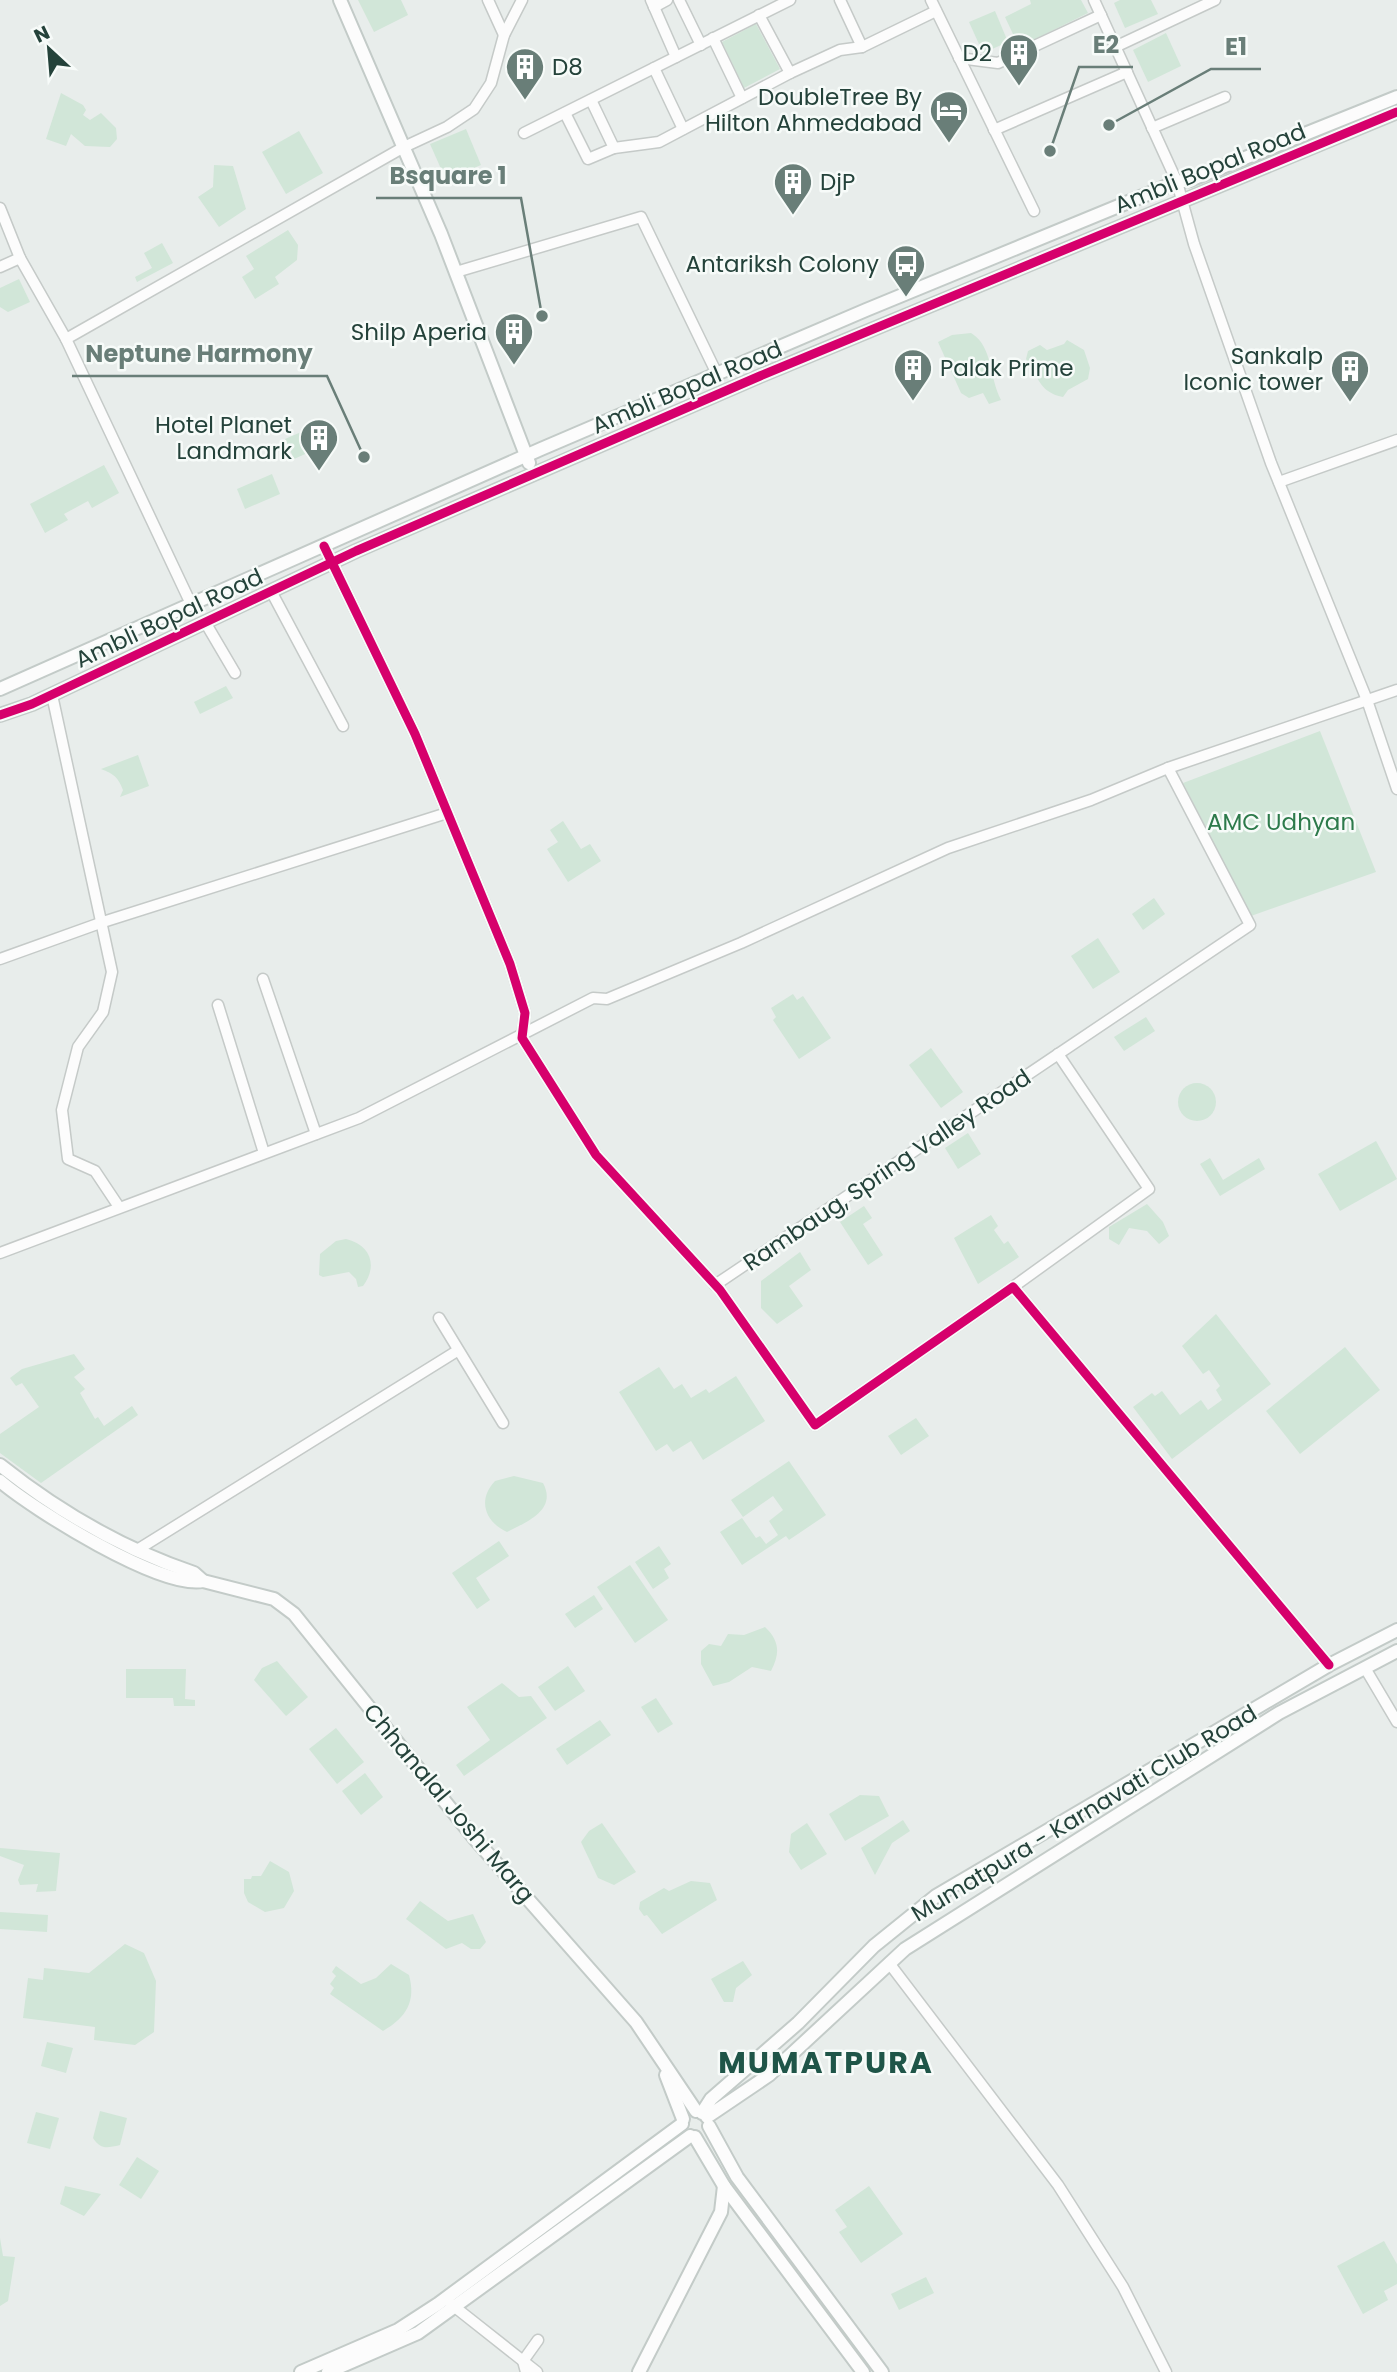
<svg xmlns="http://www.w3.org/2000/svg" width="1397" height="2372" font-family="Poppins,sans-serif">
	<rect width="100%" height="100%" fill="#e8edeb"/>
	<!-- green -->
	<g fill="#d1e6d8">
		<polygon points="358,0 401,0 408,15 374,32"/>
		<polygon points="1030,0 1081,0 1088,13 1019,47 1005,17 1031,4"/>
		<polygon points="1120,0 1151,0 1158,14 1125,28 1114,3"/>
		<polygon points="995,11 1008,42 983,53 969,22"/>
		<polygon points="756,24 780,69 744,88 722,42"/>
		<polygon points="1166,33 1181,66 1148,82 1133,50"/>
		<polygon points="61,93 83,105 86,110 83,115 90,120 101,113 116,128 117,139 110,147 85,146 71,134 66,146 46,139"/>
		<polygon points="466,129 481,165 446,180 430,144"/>
		<polygon points="299,131 323,173 286,194 262,152"/>
		<polygon points="214,165 233,166 246,209 219,227 198,197 213,187"/>
		<polygon points="288,230 298,245 297,260 275,277 279,284 255,299 242,277 254,269 246,256"/>
		<polygon points="162,243 173,263 137,282 135,277 152,268 144,253"/>
		<polygon points="19,279 30,302 8,312 0,307 0,288"/>
		<path d="M971,333C993,346 989,377 1001,400L989,404L983,393L969,398L961,393L938,342L952,335Z"/>
		<path d="M1067,340L1084,350L1090,368L1088,379L1068,390L1063,397C1038,392 1039,376 1026,359L1028,351L1040,345L1047,350L1064,344Z"/>
		<polygon points="322,423 330,443 294,459 285,439"/>
		<polygon points="104,465 119,493 92,508 88,501 64,514 68,520 45,533 30,504"/>
		<polygon points="272,474 280,494 245,509 237,489"/>
		<polygon points="226,686 233,698 200,714 194,702"/>
		<polygon points="1320,731 1376,872 1251,916 1183,783"/>
		<path d="M138,755L149,786L120,797L123,790C118,777 114,774 101,769Z"/>
		<polygon points="563,821 581,849 590,844 601,861 568,882 547,849 558,842 550,830"/>
		<polygon points="1154,898 1165,914 1143,930 1132,914"/>
		<polygon points="1098,938 1120,972 1093,989 1071,956"/>
		<polygon points="793,994 797,1000 803,996 831,1038 799,1059 773,1020 776,1017 771,1008"/>
		<polygon points="1146,1017 1155,1031 1124,1051 1114,1037"/>
		<polygon points="931,1048 963,1092 941,1108 909,1065"/>
		<circle cx="1197" cy="1102" r="19"/>
		<polygon points="968,1133 981,1154 958,1169 945,1148"/>
		<polygon points="1376,1141 1397,1179 1340,1211 1318,1174"/>
		<polygon points="1210,1158 1223,1180 1259,1158 1265,1169 1220,1196 1200,1164"/>
		<polygon points="1147,1204 1163,1222 1169,1236 1159,1244 1147,1231 1129,1228 1119,1245 1109,1239 1109,1227"/>
		<polygon points="864,1206 872,1218 863,1224 883,1255 868,1265 840,1222"/>
		<polygon points="991,1215 998,1226 994,1230 1004,1244 1008,1241 1019,1257 978,1284 954,1238"/>
		<path d="M346,1239C371,1245 378,1266 363,1286L358,1287L356,1279L349,1272L323,1277L319,1275L320,1254L336,1241Z"/>
		<polygon points="800,1252 811,1270 789,1286 803,1306 777,1324 761,1308 761,1281"/>
		<polygon points="1216,1314 1271,1384 1172,1459 1133,1407 1152,1393 1155,1396 1162,1391 1180,1415 1201,1400 1208,1410 1222,1400 1216,1390 1220,1386 1209,1370 1203,1374 1182,1346"/>
		<polygon points="1345,1347 1380,1390 1300,1454 1266,1411"/>
		<polygon points="74,1354 85,1369 74,1377 85,1389 80,1393 95,1419 98,1417 104,1426 132,1406 138,1415 41,1483 0,1453 0,1434 39,1407 22,1383 16,1386 10,1378 22,1369"/>
		<polygon points="659,1367 674,1389 682,1384 691,1398 706,1389 709,1393 736,1376 765,1421 703,1460 691,1441 673,1452 667,1444 656,1451 619,1392"/>
		<polygon points="916,1418 929,1436 901,1455 888,1436"/>
		<polygon points="789,1461 826,1515 789,1540 786,1536 742,1565 720,1532 742,1518 756,1538 760,1536 766,1544 778,1535 769,1521 783,1510 773,1496 743,1517 731,1500"/>
		<path d="M514,1476L543,1483C557,1509 529,1521 507,1532C485,1522 477,1500 495,1481Z"/>
		<polygon points="499,1541 509,1556 476,1578 490,1600 477,1609 452,1573"/>
		<polygon points="659,1546 671,1564 664,1569 669,1578 653,1589 635,1562"/>
		<polygon points="630,1565 668,1620 635,1643 597,1587"/>
		<polygon points="594,1595 603,1609 575,1628 565,1614"/>
		<path d="M765,1627C780,1641 780,1654 771,1671L752,1667L729,1682L713,1686L701,1664V1651L709,1644L721,1646L728,1634L744,1635Z"/>
		<polygon points="277,1661 308,1697 286,1716 254,1680 262,1668"/>
		<polygon points="568,1666 585,1691 555,1711 538,1687"/>
		<polygon points="126,1669 186,1669 185,1699 195,1700 195,1706 174,1706 173,1698 126,1698"/>
		<polygon points="502,1683 519,1697 531,1696 547,1718 464,1776 456,1765 490,1740 467,1707"/>
		<polygon points="656,1698 673,1724 658,1733 641,1707"/>
		<polygon points="600,1720 611,1735 567,1765 556,1749"/>
		<polygon points="336,1728 364,1762 337,1784 309,1749"/>
		<polygon points="365,1773 383,1797 361,1815 342,1791"/>
		<polygon points="860,1795 879,1796 889,1816 845,1841 829,1814"/>
		<polygon points="903,1820 910,1831 892,1843 875,1875 861,1848"/>
		<polygon points="602,1823 636,1872 614,1885 598,1878 581,1842 589,1831"/>
		<polygon points="807,1823 827,1854 801,1870 789,1852 791,1834"/>
		<polygon points="0,1848 60,1853 56,1891 36,1892 38,1884 20,1885 18,1880 24,1865 0,1856"/>
		<polygon points="270,1861 289,1872 294,1891 284,1908 265,1912 248,1902 244,1893 244,1879 251,1879 252,1876 261,1876"/>
		<polygon points="691,1881 710,1883 717,1900 662,1934 647,1915 644,1916 639,1909 640,1902 664,1888 669,1891"/>
		<polygon points="420,1901 448,1921 473,1914 486,1942 480,1949 471,1949 462,1943 446,1949 406,1919"/>
		<polygon points="0,1912 48,1915 47,1932 0,1929"/>
		<polygon points="125,1944 144,1953 156,1981 154,2032 135,2045 94,2040 95,2027 23,2018 28,1978 43,1980 44,1968 89,1973"/>
		<polygon points="743,1961 752,1975 736,1988 733,2002 724,2002 711,1979"/>
		<path d="M391,1964L409,1975C416,2001 407,2017 383,2031L330,1994L334,1988L330,1984L336,1976L332,1972L336,1966L361,1984L376,1978Z"/>
		<polygon points="47,2042 73,2048 66,2073 41,2066"/>
		<path d="M100,2111L127,2118L120,2145C107,2148 101,2150 93,2138Z"/>
		<polygon points="36,2112 59,2118 50,2149 27,2143"/>
		<polygon points="137,2157 159,2171 141,2199 119,2185"/>
		<polygon points="65,2186 101,2194 84,2216 60,2204"/>
		<polygon points="869,2186 903,2234 861,2263 839,2232 847,2227 835,2210"/>
		<polygon points="0,2238 3,2256 15,2257 8,2301 0,2306"/>
		<polygon points="1384,2241 1397,2264 1397,2284 1384,2291 1388,2300 1363,2314 1337,2266"/>
		<polygon points="926,2277 934,2293 899,2310 891,2294"/>
	</g>
	<g fill="none" stroke-linecap="round" stroke-linejoin="round">
		<!-- street casing -->
		<g stroke="#c5cac8" stroke-width="13">
			<g id="street">
				<polyline points="488,0 504,35"/>
				<polyline points="651,0 676,57"/>
				<polyline points="679,0 701,45"/>
				<polyline points="840,0 862,47"/>
				<polyline points="931,0 1034,211"/>
				<polyline points="1094,0 1177,182 1194,244 1271,463 1367,700 1397,789"/>
				<polyline points="654,7 667,0"/>
				<polyline points="759,15 790,73"/>
				<polyline points="713,38 742,98"/>
				<polyline points="1115,47 1215,0"/>
				<polyline points="959,58 998,63 1101,15"/>
				<polyline points="654,68 683,129"/>
				<polyline points="565,113 588,159 614,148 591,100"/>
				<polyline points="1152,128 1225,97"/>
				<polyline points="994,130 1127,72"/>
				<polyline points="524,133 790,0"/>
				<polyline points="614,148 659,142 790,73 840,50 862,47 936,11"/>
				<polyline points="0,208 20,258 66,339"/>
				<polyline points="0,267 20,258"/>
				<polyline points="456,272 641,217 717,374"/>
				<polyline points="1279,482 1397,440"/>
				<polyline points="324,546 415,734 510,964 525,1013 522,1038 596,1155 720,1290 815,1425 1013,1287 1329,1665"/>
				<polyline points="271,591 343,726"/>
				<polyline points="191,604 66,339 404,147 447,127 474,109 491,83 504,35 522,0"/>
				<polyline points="205,622 235,673"/>
				<polyline points="52,695 112,972 103,1012 78,1047 62,1110 68,1159 95,1171 119,1207"/>
				<polyline points="0,959 103,922 447,813"/>
				<polyline points="263,979 316,1134"/>
				<polyline points="218,1005 264,1153"/>
				<polyline points="0,1253 359,1118 593,998 607,999 741,943 948,848 1091,800 1168,768 1397,690"/>
				<polyline points="715,1285 1250,925 1168,768"/>
				<polyline points="1013,1287 1149,1189 1058,1054"/>
				<polyline points="439,1318 503,1423"/>
				<polyline points="137,1550 457,1351"/>
				<polyline points="1365,1668 1397,1722"/>
				<polyline points="889,1963 1058,2185 1123,2287 1166,2372"/>
				<polyline points="451,2304 537,2372"/>
				<polyline points="526,2372 523,2361 538,2340"/>
			</g>
		</g>
		<!-- secondary casing -->
		<g stroke="#c3cbc8" stroke-width="16">
			<g id="secondary">
				<polyline points="340,0 441,234 529,463"/>
				<polyline points="0,689 541,449 866,310 1177,182 1190,180 1397,97"/>
				<polyline points="0,715 32,704 356,551 760,376 1397,112"/>
				<path d="M0,1465C59,1512 123,1549 194,1573L203,1581L274,1599L294,1614L475,1839L636,2022L696,2111"/>
				<path d="M0,1481C34,1510 161,1589 203,1581"/>
				<polyline points="666,2075 683,2119"/>
				<polyline points="702,2113 711,2099 798,2023 874,1946 936,1896 1329,1665 1397,1630"/>
				<polyline points="707,2117 769,2075 905,1949 1279,1713 1397,1651"/>
				<polyline points="709,2126 737,2177 882,2372"/>
				<polyline points="695,2137 724,2186 863,2372"/>
				<polyline points="301,2372 398,2330 438,2304 682,2124"/>
				<polyline points="328,2372 418,2333 690,2136"/>
				<polyline points="639,2372 721,2212 724,2186"/>
			</g>
		</g>
		<!-- street -->
		<use href="#street" stroke="#fcfcfc" stroke-width="10"/>
		<!-- secondary -->
		<use href="#secondary" stroke="#fcfcfc" stroke-width="12"/>
		<!-- cycleway casing -->
		<g stroke="#f7fbf9" stroke-width="13">
			<g id="cycleway">
				<polyline points="324,546 415,734 510,964 525,1013 522,1038 596,1155 720,1290 815,1425 1013,1287 1329,1665"/>
				<polyline points="0,715 32,704 356,551 760,376 1397,112"/>
			</g>
		</g>
		<!-- cycleway -->
		<use href="#cycleway" stroke="#d6006c" stroke-width="9"/>
	</g>
	<!-- icons -->
	<defs>
		<g id="building-pin" transform="scale(2.0125)"><path d="M0 17L-7.5 6A9.5 9.5 0 1 1 7.5 6Z" fill="#697e78" stroke="#f7fbf9"/><path d="M-4-6H4V6H1V3H-1V6H-4ZM-2.5-4.3h1.7v1.8h-1.7ZM.8-4.3h1.7v1.8H.8ZM-2.5-1h1.7V.8h-1.7ZM.8-1h1.7V.8H.8Z" fill="#fff"/></g>
		<g id="hotel-pin" transform="scale(2.0125)"><path d="M0 17L-7.5 6A9.5 9.5 0 1 1 7.5 6Z" fill="#697e78" stroke="#f7fbf9"/><path d="M-6-4.5h1.5V1H6V5H4.5V3h-9V5H-6ZM-4 0a1.8 1.8 0 1 1 3.6 0ZM.5 0V-2.5h3Q6-2.5 6 0Z" fill="#fff"/></g>
		<g id="bus-pin" transform="scale(2.0125)"><path d="M0 17L-7.5 6A9.5 9.5 0 1 1 7.5 6Z" fill="#697e78" stroke="#f7fbf9"/><path d="M-5-6H5V4H4V6H2V4H-2V6H-4V4H-5ZM-3.5-4V0h7V-4ZM-3.5 1.2v1.5H-2V1.2ZM2 1.2v1.5H3.5V1.2Z" fill="#fff"/></g>
	</defs>
	<g fill-rule="evenodd">
		<use href="#building-pin" x="1019" y="53"/>
		<use href="#building-pin" x="525" y="67"/>
		<use href="#hotel-pin" x="949" y="110"/>
		<use href="#building-pin" x="793" y="182"/>
		<use href="#bus-pin" x="906" y="264"/>
		<use href="#building-pin" x="514" y="332"/>
		<use href="#building-pin" x="913" y="368"/>
		<use href="#building-pin" x="1350" y="369"/>
		<use href="#building-pin" x="319" y="438"/>
	</g>
	<g text-anchor="middle" dominant-baseline="central" stroke-width="5" stroke-linejoin="round" paint-order="stroke">
		<!-- poi labels -->
		<g font-size="23" fill="#24423a" stroke="#f7fbf9" text-anchor="end">
			<text x="992" y="53">D2</text>
			<text x="552" y="67" text-anchor="start">D8</text>
			<text x="922" y="97">DoubleTree By<tspan x="922" dy="26">Hilton Ahmedabad</tspan></text>
			<text x="820" y="182" text-anchor="start">DjP</text>
			<text x="879" y="264">Antariksh Colony</text>
			<text x="487" y="332">Shilp Aperia</text>
			<text x="1323" y="356">Sankalp<tspan x="1323" dy="26">Iconic tower</tspan></text>
			<text x="940" y="368" text-anchor="start">Palak Prime</text>
			<text x="292" y="425">Hotel Planet<tspan x="292" dy="26">Landmark</tspan></text>
		</g>
		<!-- street labels -->
		<g font-size="23" fill="#24423a" stroke="#f7fbf9">
			<text transform="translate(1210 168) rotate(-22)">Ambli Bopal Road</text>
			<text transform="translate(687 387) rotate(-23)">Ambli Bopal Road</text>
			<text transform="translate(169 618) rotate(-25)">Ambli Bopal Road</text>
			<text transform="translate(887 1170) rotate(-34)">Rambaug, Spring Valley Road</text>
			<text transform="translate(449 1803) rotate(50)">Chhanalal Joshi Marg</text>
			<text transform="translate(1084 1813) rotate(-31)">Mumatpura - Karnavati Club Road</text>
		</g>
		<!-- park labels -->
		<g font-size="23" fill="#2d7a4b" stroke="#f7fbf9">
			<text x="1281" y="822">AMC Udhyan</text>
		</g>
		<!-- district labels -->
		<g font-size="30" font-weight="bold" letter-spacing="2" fill="#1f5548" stroke="#f7fbf9">
			<text x="826" y="2062">MUMATPURA</text>
		</g>
	</g>
	<!-- callouts -->
	<path fill="none" stroke="#697e78" stroke-width="2.5" d="M1050 151L1079 67H1133M1109 125L1211 69H1261M542 316L521 198H376M364 457L327 376H72"/>
	<g fill="#697e78" stroke="#f7fbf9" stroke-width="2.5">
		<circle cx="1050" cy="151" r="7"/>
		<circle cx="1109" cy="125" r="7"/>
		<circle cx="542" cy="316" r="7"/>
		<circle cx="364" cy="457" r="7"/>
	</g>
	<g font-size="24" text-anchor="middle" font-weight="bold" fill="#697e78" stroke="#f7fbf9" stroke-width="5" stroke-linejoin="round" paint-order="stroke">
		<text x="1106" y="53">E2</text>
		<text x="1236" y="55">E1</text>
		<text x="448" y="184">Bsquare 1</text>
		<text x="199" y="362">Neptune Harmony</text>
	</g>
	<!-- north arrow -->
	<g transform="translate(49 49) rotate(334)" stroke="#f7fbf9" stroke-width="5" paint-order="stroke">
	<path d="M0-5L12 26L0 18L-12 26Z" fill="#24423a"/>
	<text y="-10" font-size="19" font-weight="bold" text-anchor="middle" fill="#24423a">N</text>
	</g>
</svg>
